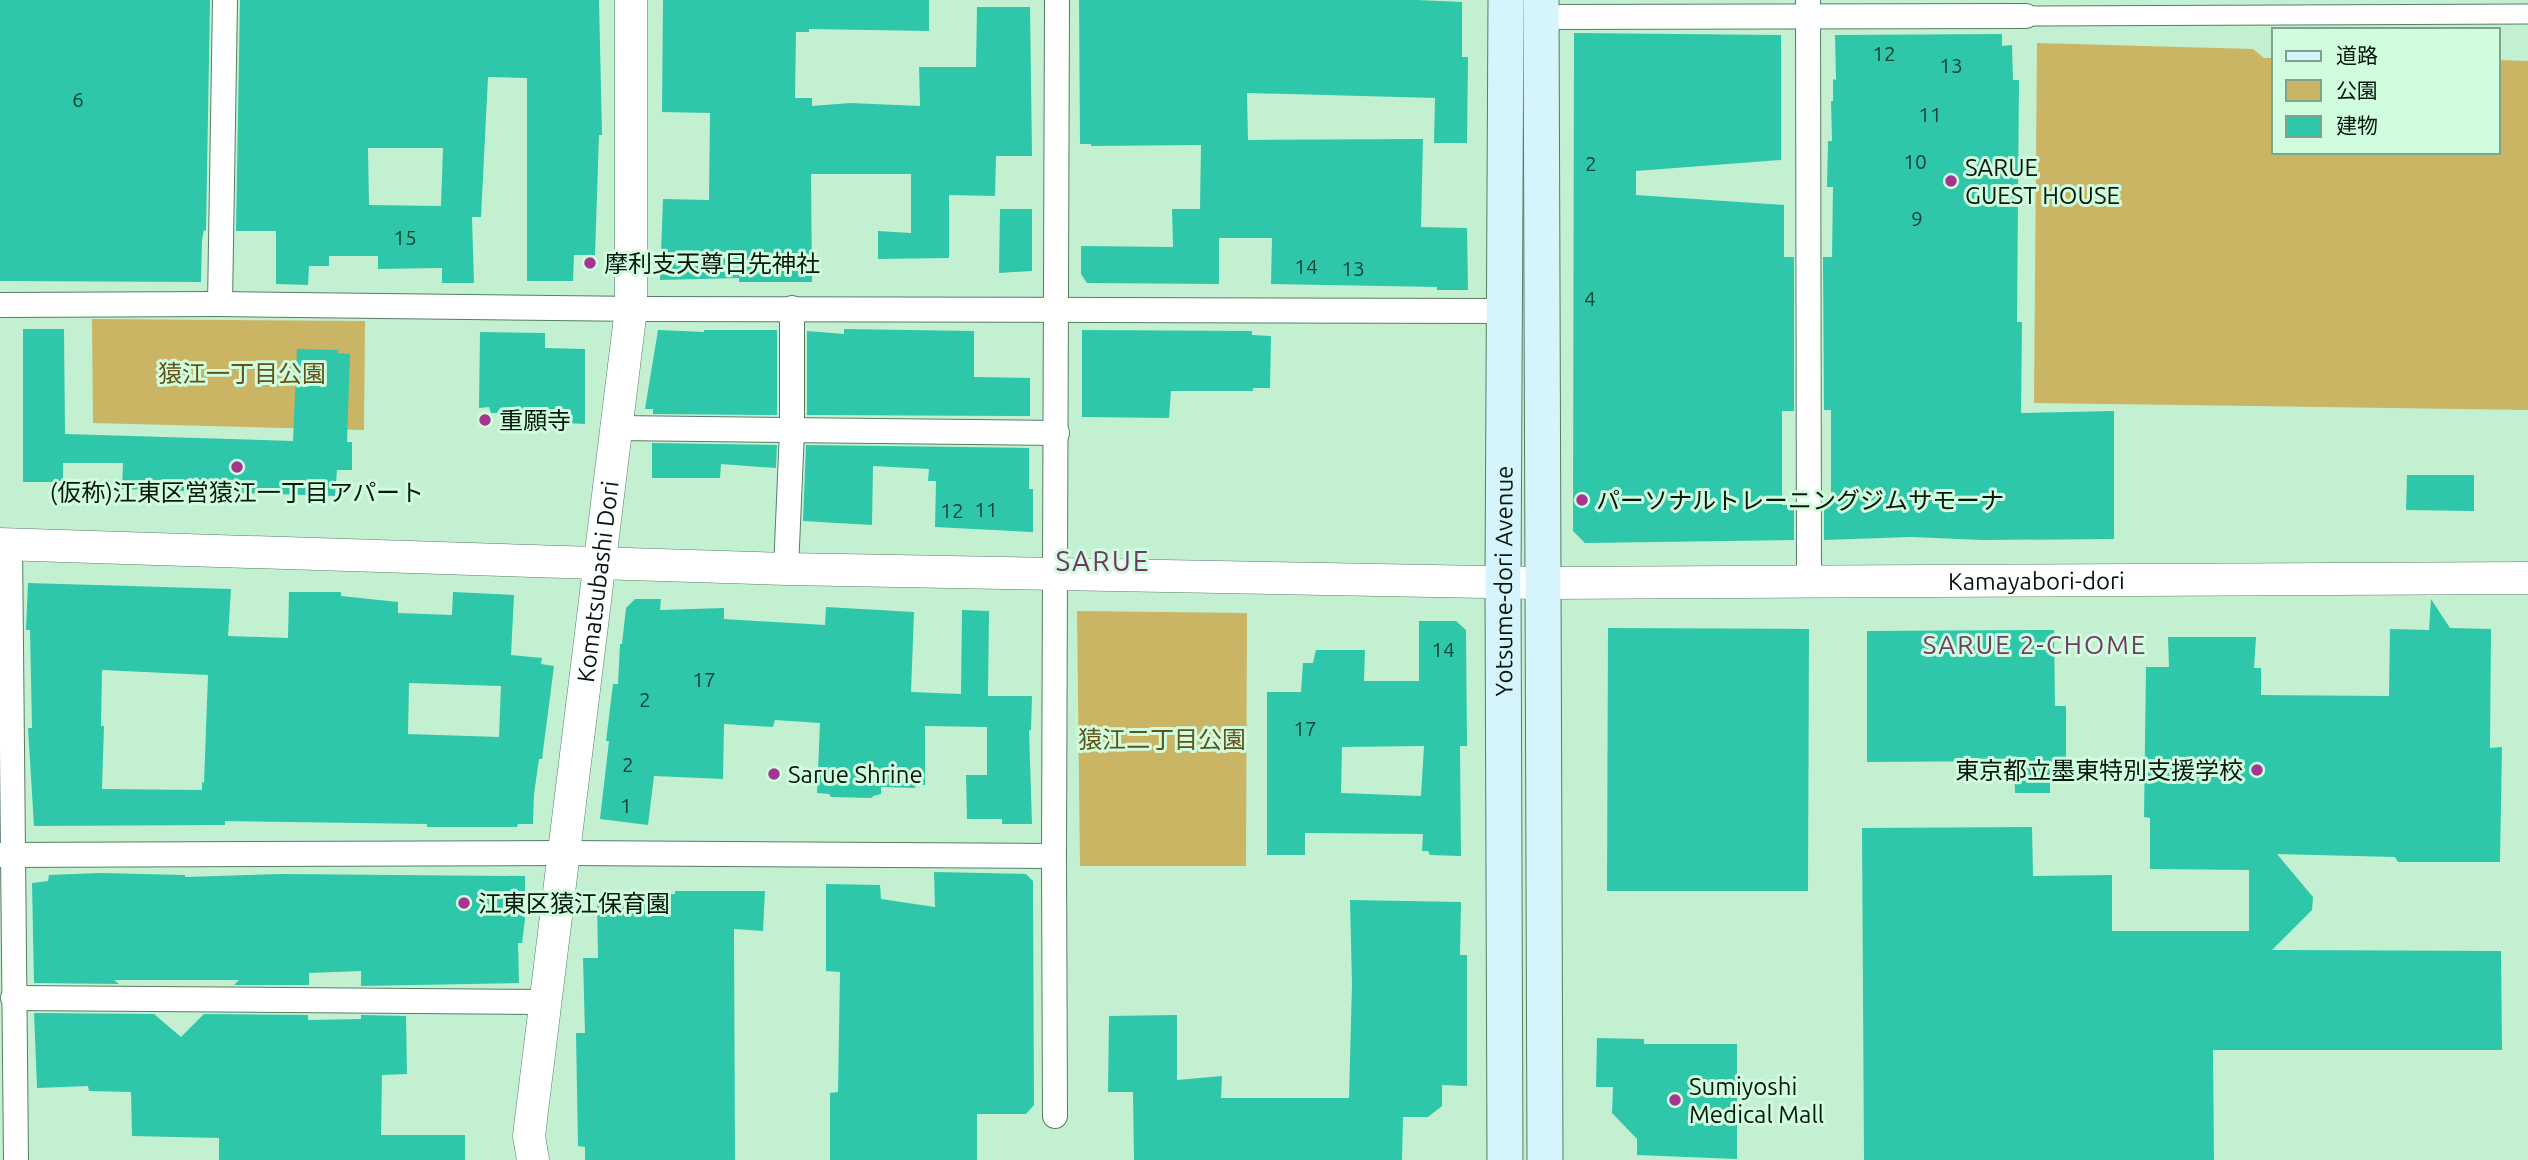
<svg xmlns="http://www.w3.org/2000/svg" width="2528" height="1160" font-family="Ubuntu,'Noto Sans JP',sans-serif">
	<rect width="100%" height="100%" fill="#c4f0d2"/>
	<!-- green -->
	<g fill="#c9b564">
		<polygon points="2037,43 2253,49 2264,58 2274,58 2274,152 2498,152 2498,60 2528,61 2528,410 2034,403"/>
		<polygon points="92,319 365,321 364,430 93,423"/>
		<polygon points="1077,611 1247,613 1246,866 1080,866"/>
	</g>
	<!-- building -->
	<g fill="#2ec7aa" fill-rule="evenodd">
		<polygon points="0,0 210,0 206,231 204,230 202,240 201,282 0,281"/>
		<path d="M240,0H599L602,135H599L595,255H574L573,281H527V78L488,77L481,217H472L474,283H442V268L378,269V256H329V266H309L308,285L276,284V231H236ZM368,148H443L441,206L369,205Z"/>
		<polygon points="663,0 929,0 929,31 809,29 809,32 796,32 795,98 812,98 812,106 850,103 920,106 919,67 976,67 977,7 1030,7 1032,156 996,156 995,196 949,195 949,258 878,259 878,231 911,233 911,174 811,174 812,282 739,282 739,278 660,280 663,199 709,200 710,113 662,112"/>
		<polygon points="1079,0 1417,0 1462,2 1462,57 1468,57 1467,143 1434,143 1435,98 1247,93 1248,140 1423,139 1421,227 1467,228 1468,290 1437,290 1437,287 1271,284 1272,238 1219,238 1219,284 1087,283 1081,274 1081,246 1173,247 1172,209 1200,209 1201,145 1091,146 1091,144 1080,144"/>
		<polygon points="1574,33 1781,35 1781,160 1636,171 1636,195 1784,205 1784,257 1794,257 1794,411 1782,411 1782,505 1794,505 1794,540 1585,543 1573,531"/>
		<polygon points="2002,34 2002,46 2012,45 2013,80 2019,80 2017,322 2022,322 2021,413 2114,411 2114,539 1983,540 1911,537 1824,540 1824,505 1831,505 1831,410 1824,410 1823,257 1832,257 1833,187 1827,187 1828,141 1832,141 1831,101 1833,101 1833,79 1836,80 1835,35"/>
		<polygon points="1000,209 1032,209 1032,271 999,273"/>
		<polygon points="23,329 64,329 65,434 293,441 297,349 338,350 338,353 350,354 347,442 352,442 352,470 337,470 335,496 122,489 123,463 63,463 63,482 23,482"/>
		<polygon points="844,329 974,331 974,377 1030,378 1030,416 807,415 807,331 844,334"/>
		<polygon points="658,330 704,332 704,330 777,330 777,415 653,414 653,409 645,409"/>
		<polygon points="1082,330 1252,331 1252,335 1271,336 1270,388 1253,388 1253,391 1171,391 1169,418 1082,417"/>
		<polygon points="480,332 545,333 545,348 585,349 585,424 528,421 528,413 491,413 489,407 479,408"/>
		<polygon points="652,443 777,445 776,468 721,464 720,478 652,478"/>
		<polygon points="806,445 1029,448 1029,489 1033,489 1033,532 935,527 936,481 928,481 929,469 873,466 872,525 803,521"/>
		<polygon points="2407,475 2474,475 2474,511 2406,510"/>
		<path d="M28,583L231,589L228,636L288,638L289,592H341V596L398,602V613L452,615L453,592L514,595L511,655L542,658L541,664L554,666L542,759H539L534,794L533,824H518L517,827H427V824L225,821V825L34,826L28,728H32L30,630H26ZM102,670L208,675L204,783L202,782V790L102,789L104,726H101ZM409,683L501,686L499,737L408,734Z"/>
		<polygon points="635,599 661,599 660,610 724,608 724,619 825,625 826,607 914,612 911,692 961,694 962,610 989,611 988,696 1032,696 1031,730 1029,730 1032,824 1002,824 1002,819 967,819 966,775 987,775 987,727 925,726 925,785 916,784 915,788 881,787 881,794 873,796 872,798 831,797 829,794 817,793 820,723 775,720 773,727 724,724 723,779 654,776 648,825 600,819 609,741 606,741 613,684 618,684 620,644 622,644 626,608"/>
		<polygon points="2431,599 2450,628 2491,629 2490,748 2502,747 2500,862 2398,862 2395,857 2277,854 2313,897 2312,910 2272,950 2501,951 2502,1050 2213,1050 2214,1160 1864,1160 1862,828 2032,827 2033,876 2112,875 2112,931 2249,931 2249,870 2150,869 2150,818 2144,817 2146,667 2169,667 2168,637 2256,637 2254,668 2261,668 2261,695 2389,696 2390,629 2429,630"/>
		<path d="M1419,621H1456L1466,630L1467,746H1460L1461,856L1430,855L1428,851H1422L1423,834L1305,833V855H1267V692H1301L1303,663H1313L1316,650H1365L1364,681H1419ZM1424,746L1421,796L1341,793L1342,747Z"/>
		<polygon points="1608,628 1809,629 1808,891 1607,891"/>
		<polygon points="2054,630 2055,706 2066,706 2066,772 2050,772 2050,793 2015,793 2014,761 1867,762 1867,631"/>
		<polygon points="934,872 1026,874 1033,881 1034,1105 1026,1114 977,1114 977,1160 830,1160 830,1093 838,1092 840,972 826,971 826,884 880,885 881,899 935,907"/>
		<polygon points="100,873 185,875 185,877 282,874 525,876 525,919 522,943 518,943 519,983 361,986 361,971 309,973 309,985 234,985 239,980 114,980 119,984 34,983 32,883 48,881 49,875"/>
		<polygon points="675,891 765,891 763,931 734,929 735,1160 585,1160 585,1147 578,1146 576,1033 585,1033 583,958 598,958 597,896 675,894"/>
		<polygon points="1350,900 1461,902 1460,955 1467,955 1467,1086 1442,1085 1442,1106 1428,1117 1403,1117 1402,1160 1134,1160 1133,1092 1108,1092 1109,1016 1177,1015 1177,1080 1222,1076 1221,1098 1349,1098 1352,984"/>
		<polygon points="34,1013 154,1014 181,1037 204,1014 308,1015 308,1020 361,1019 361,1015 406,1016 407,1074 382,1075 381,1135 465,1135 465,1160 219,1160 219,1138 132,1136 131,1092 89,1091 88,1086 37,1088"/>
		<polygon points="1597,1038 1644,1039 1644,1044 1737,1044 1737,1159 1637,1155 1637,1139 1612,1113 1613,1087 1596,1087"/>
	</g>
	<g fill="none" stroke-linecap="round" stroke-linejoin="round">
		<!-- pedestrian casing -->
		<g stroke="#567e64" stroke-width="21">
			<polyline id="pedestrian" points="2026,16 2528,14"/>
		</g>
		<!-- minor casing -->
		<g stroke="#567e64" stroke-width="26">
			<g id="minor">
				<polyline points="1808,0 1809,582"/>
				<polyline points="1541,17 2026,16"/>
				<polyline points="220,304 225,0"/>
				<polyline points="0,305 220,304 642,309 1505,311"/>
				<polyline points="617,428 1057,433"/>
				<polyline points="10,544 16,1160"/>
				<polyline points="786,569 792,431 792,308"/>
				<polyline points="0,855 565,853 1054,856"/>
				<polyline points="13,998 546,1002"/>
				<polyline points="1055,1116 1054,856 1057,0"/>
			</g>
		</g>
		<!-- tertiary casing -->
		<g stroke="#567e64" stroke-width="33">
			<g id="tertiary">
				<path id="s1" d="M0,544L786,569L1544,583L2528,578"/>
				<path id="s2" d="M533,1160L529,1136L532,1111L631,309V0"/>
			</g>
		</g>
		<!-- secondary casing -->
		<g stroke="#567e64" stroke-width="37">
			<g id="secondary">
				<polyline points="1541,0 1545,1160"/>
				<path id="s3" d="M1505,1160L1503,582L1506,0"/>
			</g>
		</g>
		<!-- pedestrian -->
		<use href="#pedestrian" stroke="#fff" stroke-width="19"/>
		<!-- minor -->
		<use href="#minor" stroke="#fff" stroke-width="24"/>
		<!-- tertiary -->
		<use href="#tertiary" stroke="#fff" stroke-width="32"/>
		<!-- secondary -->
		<use href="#secondary" stroke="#d6f4fb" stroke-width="35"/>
	</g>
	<!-- markers -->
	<g fill="#a53591" stroke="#d1fddf" stroke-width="2.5">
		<circle cx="1951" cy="181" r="7"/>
		<circle cx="590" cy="263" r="7"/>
		<circle cx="485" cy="420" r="7"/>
		<circle cx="237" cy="467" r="7"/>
		<circle cx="1582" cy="500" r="7"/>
		<circle cx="2257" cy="770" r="7"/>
		<circle cx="774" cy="774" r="7"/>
		<circle cx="464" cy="903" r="7"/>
		<circle cx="1675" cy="1100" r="7"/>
	</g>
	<g text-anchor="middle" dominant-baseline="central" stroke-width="6" stroke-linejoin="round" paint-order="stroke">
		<!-- number labels -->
		<g font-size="21" fill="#114435">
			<text x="1884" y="53">12</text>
			<text x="1951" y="65">13</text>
			<text x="78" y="99">6</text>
			<text x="1930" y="114">11</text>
			<text x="1915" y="161">10</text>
			<text x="1591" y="163">2</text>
			<text x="1917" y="218">9</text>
			<text x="405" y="237">15</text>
			<text x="1306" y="266">14</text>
			<text x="1353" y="268">13</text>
			<text x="1590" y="298">4</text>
			<text x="986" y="509">11</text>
			<text x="952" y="510">12</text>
			<text x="1443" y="649">14</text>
			<text x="704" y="679">17</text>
			<text x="645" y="699">2</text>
			<text x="1305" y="728">17</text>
			<text x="628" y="764">2</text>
			<text x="626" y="805">1</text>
		</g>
		<!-- poi labels -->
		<g font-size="24" fill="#07180e" stroke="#d1fddf" text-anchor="start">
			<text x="1965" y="167">SARUE<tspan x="1965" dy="28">GUEST HOUSE</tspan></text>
			<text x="604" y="263">摩利支天尊日先神社</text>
			<text x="499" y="420">重願寺</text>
			<text x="237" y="492" text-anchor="middle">(仮称)江東区営猿江一丁目アパート</text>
			<text x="1596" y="500">パーソナルトレーニングジムサモーナ</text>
			<text x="2243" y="770" text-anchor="end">東京都立墨東特別支援学校</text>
			<text x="788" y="774">Sarue Shrine</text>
			<text x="478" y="903">江東区猿江保育園</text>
			<text x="1689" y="1086">Sumiyoshi<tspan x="1689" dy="28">Medical Mall</tspan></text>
		</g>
		<!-- park labels -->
		<g font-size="24" fill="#61531a" stroke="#d1fddf">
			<text x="242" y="373">猿江一丁目公園</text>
			<text x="1162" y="739">猿江二丁目公園</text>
		</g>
		<!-- street labels -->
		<g font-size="24" fill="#07180e" stroke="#d1fddf">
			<text stroke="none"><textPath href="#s3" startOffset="579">Yotsume-dori Avenue</textPath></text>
			<text stroke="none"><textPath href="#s2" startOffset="583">Komatsubashi Dori</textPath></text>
			<text stroke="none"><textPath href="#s1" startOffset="2037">Kamayabori-dori</textPath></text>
		</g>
		<!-- neighbourhood labels -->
		<g font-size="26" letter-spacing="2" fill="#723966" stroke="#d1fddf">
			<text x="2035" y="644">SARUE 2-CHOME</text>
		</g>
		<!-- quarter labels -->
		<g font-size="28" letter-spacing="2" fill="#723966" stroke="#d1fddf">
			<text x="1103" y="560">SARUE</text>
		</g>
	</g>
	<!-- legend -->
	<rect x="2272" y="28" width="228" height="126" fill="#d1fddf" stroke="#80a18b" stroke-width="2"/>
	<rect x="2286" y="51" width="35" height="10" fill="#d6f4fb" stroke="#80a18b" stroke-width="2"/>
	<text x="2336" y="63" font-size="21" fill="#07180e">道路</text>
	<rect x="2286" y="80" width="35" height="21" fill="#c9b564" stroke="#80a18b" stroke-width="2"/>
	<text x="2336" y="98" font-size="21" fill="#07180e">公園</text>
	<rect x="2286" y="116" width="35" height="21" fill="#2ec7aa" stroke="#80a18b" stroke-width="2"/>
	<text x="2336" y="133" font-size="21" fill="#07180e">建物</text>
</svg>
